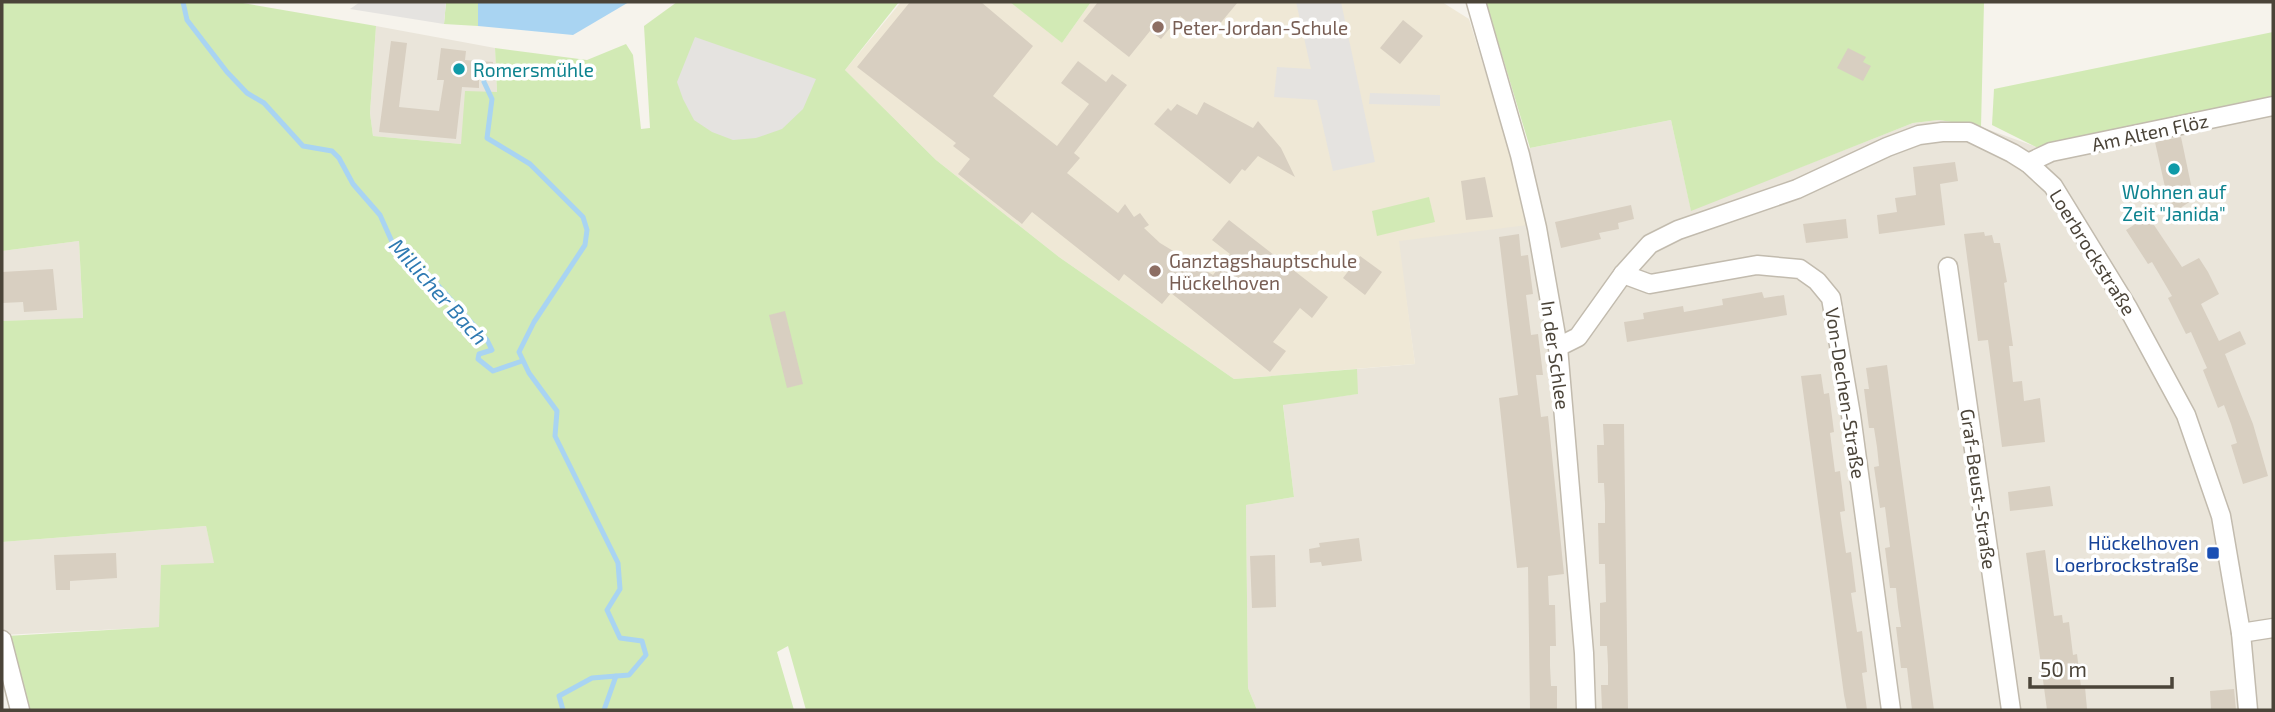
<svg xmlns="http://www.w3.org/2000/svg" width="2275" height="712" font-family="'Exo 2',sans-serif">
	<rect width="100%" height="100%" fill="#f6f3ec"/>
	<!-- residential -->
	<g fill="#eae5da">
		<polygon points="376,26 495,48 497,93 461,144 373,136 370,113"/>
		<polygon points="2273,102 2273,710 1257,710 1248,688 1246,505 1294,497 1283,404 1357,394 1357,369 1415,364 1398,241 1510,152 1671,120 1691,210 1913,123 1939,120 1981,127 2042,149"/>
		<polygon points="79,241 83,319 2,321 2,251"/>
		<polygon points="206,526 215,564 160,627 2,635 2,542"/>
	</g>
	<!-- education -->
	<polygon fill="#efe8d6" points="901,2 1015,2 1062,43 1091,2 1442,2 1469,19 1510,152 1529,225 1399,241 1415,364 1234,379 1059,257 936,160 845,70"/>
	<!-- green -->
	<g fill="#d2eab5">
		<polygon points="2,2 237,2 376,26 370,113 373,136 461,144 465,91 497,92 495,48 587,60 626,44 633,55 641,129 650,128 644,26 677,2 899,2 845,70 936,160 1059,257 1234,379 1357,369 1358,394 1283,405 1294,497 1246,505 1248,688 1257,710 806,710 788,646 777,652 794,710 27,710 7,636 159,627 161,565 214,563 206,526 2,542 2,321 83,318 79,241 2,251"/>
		<polygon points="446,2 478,2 478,26 444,24"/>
		<polygon points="1010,2 1091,2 1062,43"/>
		<polygon points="1486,2 1984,2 1981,127 1939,120 1913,123 1691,211 1671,120 1530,148"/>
		<polygon points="2273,32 2273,100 2042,150 1992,125 1994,89"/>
		<polygon points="1429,197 1435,222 1377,236 1372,211"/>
	</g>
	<!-- parking -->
	<g fill="#e5e3e0">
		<polygon points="360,2 446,2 444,24 350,9"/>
		<polygon points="1296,2 1341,2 1375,162 1333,171 1317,100 1274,97 1277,67 1311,69"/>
		<polygon points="695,37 816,79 803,109 782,129 756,138 733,140 712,132 694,120 683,99 677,82"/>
		<polygon points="1370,93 1440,95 1440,106 1369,104"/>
	</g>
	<!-- water -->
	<polygon fill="#a9d4f2" points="478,2 629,2 573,35 478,26"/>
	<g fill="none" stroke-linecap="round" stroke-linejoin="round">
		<!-- stream -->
		<g stroke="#a9d4f2" stroke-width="5">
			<polyline points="183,2 187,20 227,72 247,93 264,103 303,146 332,151 339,158 353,184 380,215 393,244 404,251 415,266 425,271 487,340 492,350 479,354 478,359 493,371 522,361"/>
			<polyline points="484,82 492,99 487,138 530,164 583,217 587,230 585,245 534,322 519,352 529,373 557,411 555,436 618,563 620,589 607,610 620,638 642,641 646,655 629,675 592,678 559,696 563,710"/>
			<polyline points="604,710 616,676"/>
		</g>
	</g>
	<!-- building -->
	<g fill="#d8cfc1">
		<polygon points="910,2 981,2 1033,46 993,96 1057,146 1089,104 1061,83 1078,61 1106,82 1112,74 1127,85 1074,153 1080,158 1067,173 1118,213 1125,204 1134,217 1140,213 1149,225 1144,228 1160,243 1213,275 1230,254 1212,240 1229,220 1328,297 1312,318 1300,308 1273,342 1286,351 1270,372 1171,293 1162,304 1124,274 1119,281 1032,212 1022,224 958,174 970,159 953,146 956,143 857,67"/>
		<polygon points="1098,2 1238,2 1208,38 1180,16 1161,39 1150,31 1129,57 1083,21"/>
		<polygon points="1403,20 1423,36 1400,64 1380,48"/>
		<polygon points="391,41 407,43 399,107 439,111 444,80 437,80 441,48 466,51 465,60 493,62 492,79 479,78 479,88 462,87 456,139 379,132"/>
		<polygon points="1848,48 1866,57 1863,62 1871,66 1863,81 1837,68"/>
		<polygon points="1204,102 1253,128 1258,121 1281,148 1295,177 1258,156 1245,171 1242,169 1230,184 1154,124 1168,108 1171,111 1177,104 1197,115"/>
		<polygon points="2181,137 2194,199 2171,214 2155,142"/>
		<polygon points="1955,162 1958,181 1940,184 1945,225 1879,234 1877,215 1897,212 1895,198 1916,195 1913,167"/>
		<polygon points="1485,177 1493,217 1466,220 1461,181"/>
		<polygon points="1631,205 1634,219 1618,223 1619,229 1599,233 1601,239 1561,248 1555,222"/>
		<polygon points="2148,216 2182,267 2199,258 2208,272 2219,294 2201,304 2219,341 2240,331 2246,344 2225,354 2253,424 2268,476 2243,484 2231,445 2237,443 2231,424 2224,405 2218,408 2203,370 2207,368 2191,332 2186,334 2168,298 2172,296 2152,262 2148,264 2126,230"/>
		<polygon points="1846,219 1848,238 1806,243 1803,224"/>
		<polygon points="1984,232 1985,236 1992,235 1994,243 2000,243 2007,282 2004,283 2013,346 2009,346 2013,382 2022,381 2024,401 2040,398 2045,442 2002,447 1988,340 1978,341 1964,234"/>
		<polygon points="1519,234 1521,256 1528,255 1533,294 1526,295 1531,335 1538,334 1543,375 1536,375 1541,417 1548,416 1564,574 1548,576 1549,605 1555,605 1556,646 1550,646 1550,666 1551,686 1557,686 1557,710 1530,710 1528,567 1517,568 1499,398 1518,395 1499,237"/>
		<polygon points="1360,256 1382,272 1365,295 1343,278"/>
		<polygon points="53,269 57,310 24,312 23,302 2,303 2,272"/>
		<polygon points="1762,292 1764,298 1784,295 1787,315 1627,342 1624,322 1644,319 1643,313 1683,306 1684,312 1723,305 1722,299"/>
		<polygon points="785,311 803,384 787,388 769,315"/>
		<polygon points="1887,365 1895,425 1934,710 1912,710 1907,668 1901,668 1896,627 1901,627 1898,607 1896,588 1890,588 1885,548 1890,547 1885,507 1880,508 1874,467 1879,466 1877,447 1874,428 1869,428 1864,389 1869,389 1866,368"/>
		<polygon points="1821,374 1824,394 1829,393 1834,432 1830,433 1835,472 1840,471 1845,511 1840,512 1843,533 1846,553 1851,552 1856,592 1851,593 1857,632 1862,631 1867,672 1862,673 1867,710 1847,710 1844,695 1801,376"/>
		<polygon points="1603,424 1624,424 1628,710 1602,710 1601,685 1608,685 1608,665 1607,646 1600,646 1600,603 1606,602 1605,564 1599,564 1598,523 1605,523 1605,503 1604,483 1598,483 1597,445 1604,445"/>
		<polygon points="2050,486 2053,506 2010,511 2008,492"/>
		<polygon points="1359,538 1362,561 1322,566 1321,562 1310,563 1309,549 1320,547 1319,543"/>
		<polygon points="2045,550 2054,616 2062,615 2063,623 2069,622 2073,655 2077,654 2081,687 2085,687 2087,709 2047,710 2026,553"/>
		<polygon points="116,553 117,578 70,581 70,590 56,590 54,555"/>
		<polygon points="1275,555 1276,607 1252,608 1250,556"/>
		<polygon points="2234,689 2236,710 2211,710 2210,691"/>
	</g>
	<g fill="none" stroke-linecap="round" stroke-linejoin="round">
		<!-- minor casing -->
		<g stroke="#c2bbae" stroke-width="21">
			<g id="minor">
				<polyline points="1476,2 1520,155 1537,228 1558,347 1584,653 1586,710"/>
				<polyline points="2028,163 2051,152 2273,106"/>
				<polyline points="1948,267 2011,710"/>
				<polyline points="1623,274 1650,284 1757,265 1800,269 1817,281 1831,298 1851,415 1891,710"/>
				<polyline points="1558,347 1578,337 1623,274 1650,244 1678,230 1797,189 1887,147 1919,135 1942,132 1969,132 2012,153 2028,163 2053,186 2128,308 2186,415 2221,516 2241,633 2248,710"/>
				<polyline points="2241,633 2273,628"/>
				<polyline points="2,640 20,710"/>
			</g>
		</g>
		<!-- minor -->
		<use href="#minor" stroke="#fff" stroke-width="18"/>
	</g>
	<!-- markers -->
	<g fill="#8d6e63" stroke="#fff" stroke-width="2.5">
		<circle cx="1158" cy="27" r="7"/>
		<circle cx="1155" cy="271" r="7"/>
	</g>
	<g fill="#0f9aa8" stroke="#fff" stroke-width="2.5">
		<circle cx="459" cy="69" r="7"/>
		<circle cx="2174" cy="169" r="7"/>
	</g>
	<rect fill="#1a4fb4" stroke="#fff" stroke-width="2.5" x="2206" y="546" width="14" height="14" rx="3.5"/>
	<g text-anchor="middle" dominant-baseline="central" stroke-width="7" stroke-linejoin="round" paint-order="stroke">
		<!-- education labels -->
		<g font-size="19" fill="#785e54" stroke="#fff" text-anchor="start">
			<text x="1172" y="27">Peter-Jordan-Schule</text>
			<text x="1169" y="260">Ganztagshauptschule<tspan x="1169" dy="22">Hückelhoven</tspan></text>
		</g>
		<!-- culture labels -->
		<g font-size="19" fill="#0d838f" stroke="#fff" text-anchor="start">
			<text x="473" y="69">Romersmühle</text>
			<text x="2174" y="191" text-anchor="middle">Wohnen auf<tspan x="2174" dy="22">Zeit "Janida"</tspan></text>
		</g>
		<!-- street labels -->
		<g font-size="19" fill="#4b4439" stroke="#fff">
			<text transform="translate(2150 132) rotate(-12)">Am Alten Flöz</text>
			<text transform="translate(2093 252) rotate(58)">Loerbrockstraße</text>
			<text transform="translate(1556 355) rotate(82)">In der Schlee</text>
			<text transform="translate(1846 393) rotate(81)">Von-Dechen-Straße</text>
			<text transform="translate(1979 489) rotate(82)">Graf-Beust-Straße</text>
		</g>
		<!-- transit labels -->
		<g font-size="19" fill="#164399" stroke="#fff" text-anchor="end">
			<text x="2199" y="542">Hückelhoven<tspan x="2199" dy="22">Loerbrockstraße</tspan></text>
		</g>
		<!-- water labels -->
		<g font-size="21" font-style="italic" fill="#2e7ab2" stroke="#fff">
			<text transform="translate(439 291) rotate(48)">Millicher Bach</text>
		</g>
	</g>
	<!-- border -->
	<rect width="2275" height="712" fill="none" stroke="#4b4439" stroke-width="7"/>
	<!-- scale -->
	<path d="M2030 677v10h142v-10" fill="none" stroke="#4b4439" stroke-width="3.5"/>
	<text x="2040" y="677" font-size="21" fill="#4b4439" stroke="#ffffff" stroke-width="5" paint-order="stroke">50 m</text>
</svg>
